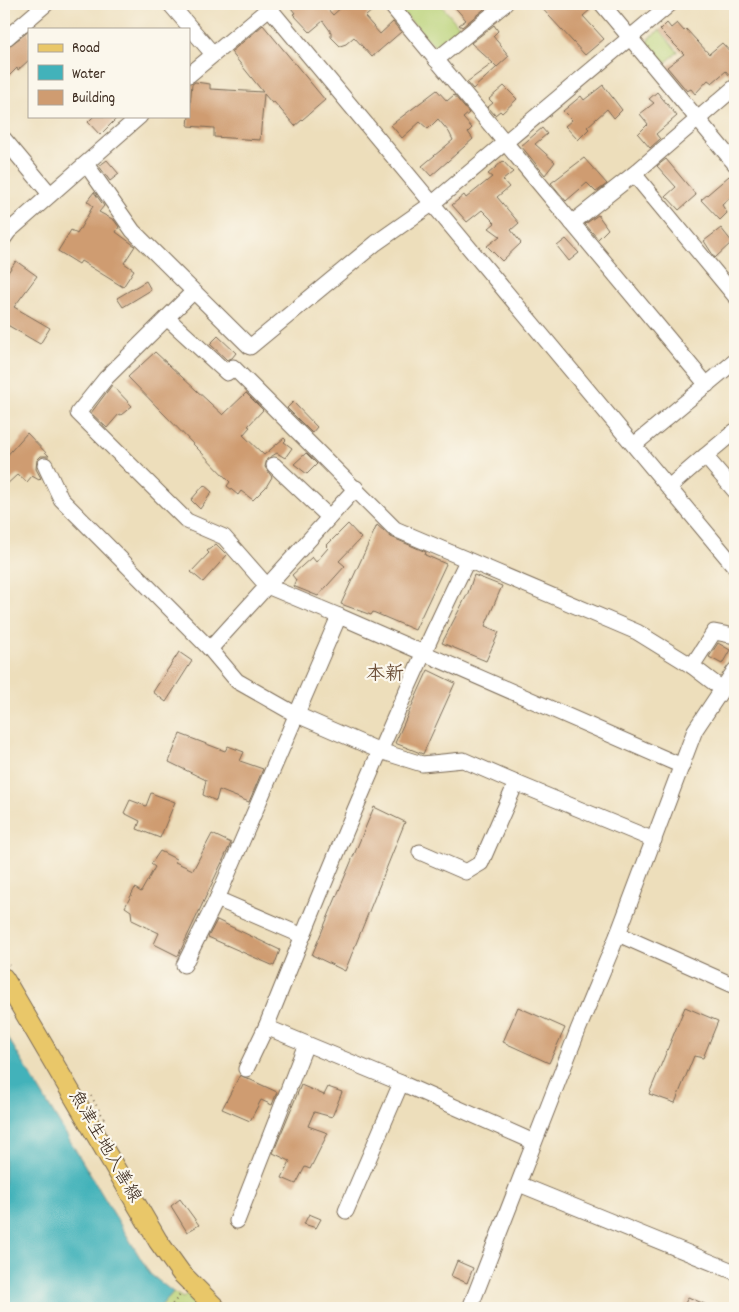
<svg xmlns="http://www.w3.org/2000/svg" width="739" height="1312" font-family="Dekko,'Klee One',sans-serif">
	<rect width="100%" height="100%" fill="#fbf7ec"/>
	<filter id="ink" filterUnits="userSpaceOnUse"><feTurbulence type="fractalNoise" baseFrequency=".02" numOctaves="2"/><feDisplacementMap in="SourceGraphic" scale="10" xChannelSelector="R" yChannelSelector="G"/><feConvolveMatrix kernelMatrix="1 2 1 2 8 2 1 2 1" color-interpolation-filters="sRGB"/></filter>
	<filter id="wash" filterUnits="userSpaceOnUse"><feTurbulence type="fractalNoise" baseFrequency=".0096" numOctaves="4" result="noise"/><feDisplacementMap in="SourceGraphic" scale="20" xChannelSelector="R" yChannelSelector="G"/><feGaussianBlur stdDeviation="1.12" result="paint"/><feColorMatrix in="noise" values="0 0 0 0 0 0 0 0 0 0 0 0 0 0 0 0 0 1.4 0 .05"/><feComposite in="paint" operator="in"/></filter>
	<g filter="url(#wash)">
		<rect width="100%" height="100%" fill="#eddebb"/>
		<!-- green -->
		<g fill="#b9d277" stroke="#7a7e4a">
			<polygon points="395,4 440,4 464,32 440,52"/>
			<polygon points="660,30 678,52 664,64 647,46 650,37"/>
			<polygon points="173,1292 183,1298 188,1293 206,1308 159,1308"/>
		</g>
		<!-- water -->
		<polygon fill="#42b2ba" stroke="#3e6e6c" points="4,1031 150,1274 173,1292 159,1308 4,1308"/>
		<g id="blocks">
			<!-- building -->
			<g fill="#cf9c71">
				<polygon points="288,4 323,4 333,15 345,4 372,4 375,8 365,17 380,34 393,22 401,32 372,57 354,37 346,44 340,46 331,37 331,32 323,21 310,32 293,14 295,13"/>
				<polygon points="452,4 486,4 488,6 462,27 459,25 466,20"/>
				<polygon points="538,4 586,4 591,9 583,16 604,39 585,55"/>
				<polygon points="667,23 671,28 677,23 684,31 686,29 709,54 722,43 735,57 735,69 729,75 726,71 712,83 708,80 695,94 691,89 687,91 667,67 684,54 660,30"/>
				<polygon points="263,25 325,100 295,126 274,102 272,103 264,94 260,140 214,137 214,128 188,126 192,84 195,82 210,84 210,89 263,92 231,52"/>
				<polygon points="494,25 498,31 493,36 509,56 497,67 494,64 497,67 473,89 467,82 493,63 471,43"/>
				<polygon points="29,31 29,60 18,70 17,68 4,81 4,50"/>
				<polygon points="603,85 622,110 614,118 607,109 587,127 589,129 578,140 565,126 572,120 563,111 581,96 584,100"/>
				<polygon points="504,86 517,99 502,113 500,111 495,115 488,107 493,103 489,99"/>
				<polygon points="437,90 447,101 454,95 469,113 463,118 472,128 468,132 473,139 431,176 422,166 453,140 449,132 438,119 428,129 420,122 402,138 391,125"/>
				<polygon points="657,92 677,116 656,134 660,139 650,148 638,134 648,124 640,114 654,103 649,99"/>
				<polygon points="94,116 119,116 100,135 88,122"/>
				<polygon points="542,128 547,134 535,144 555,162 545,175 521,146"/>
				<polygon points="584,158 607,184 596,192 587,183 566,201 551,183"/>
				<polygon points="666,159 696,195 679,210 666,196 676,187 657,166"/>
				<polygon points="107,160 119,174 110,181 99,166"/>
				<polygon points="503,161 513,172 503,180 509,187 497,197 519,223 511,230 521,243 502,261 487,246 500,236 489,228 495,223 482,210 467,222 452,205 464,195 466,198 492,177 488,174"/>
				<polygon points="729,176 735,182 735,186 731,191 734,194 722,205 727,213 720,220 701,200"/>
				<polygon points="94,192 104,206 99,212 114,220 119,227 116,232 135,246 124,263 134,270 123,287 81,261 79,264 58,251 71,230 77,234 93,206 87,201"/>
				<polygon points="598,215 608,229 598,239 585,224"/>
				<polygon points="721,228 732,242 715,258 704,241"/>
				<polygon points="566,239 579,253 569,261 557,246"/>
				<polygon points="16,261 37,276 14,307 50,328 40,344 4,323 4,278"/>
				<polygon points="146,281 151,290 123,307 117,298"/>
				<polygon points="218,336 236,353 232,358 227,360 210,344"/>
				<polygon points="155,352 223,415 246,393 263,410 248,426 250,427 243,435 264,455 284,438 286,440 284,442 292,448 285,458 277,453 267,459 265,467 272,477 266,487 253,500 241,491 238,495 227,486 230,482 128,377"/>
				<polygon points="112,385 132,406 121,415 119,414 107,428 91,413"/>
				<polygon points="293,402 317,427 312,433 287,408"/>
				<polygon points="27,433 49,456 41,456 37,460 36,469 41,478 39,480 32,476 27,482 18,474 4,487 4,459"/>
				<polygon points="306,453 317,464 307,474 294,464"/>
				<polygon points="204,485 212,492 200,509 191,500"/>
				<polygon points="348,524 361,538 339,561 345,566 318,596 293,586 296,580 292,575 312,557 316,562 328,548 326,546"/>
				<polygon points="377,525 391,537 426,552 425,555 446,564 415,630 373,612 371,615 341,604"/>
				<polygon points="216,544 227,555 203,582 191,572 209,553 207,551"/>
				<polygon points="474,575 502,586 485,626 499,632 486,661 442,643 468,593"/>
				<polygon points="718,643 730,650 722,664 709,657"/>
				<polygon points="179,652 192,661 166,702 153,692"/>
				<polygon points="428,670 455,683 423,754 395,743"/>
				<polygon points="180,734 225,751 228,746 244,752 240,761 263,769 249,802 219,790 216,801 203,795 206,780 169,762"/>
				<polygon points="151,793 175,802 160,838 137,829 140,821 124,813 130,800 146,806"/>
				<polygon points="374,807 405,822 345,971 312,955"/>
				<polygon points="212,834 231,843 178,956 154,944 159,933 132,920 131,911 125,907 135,888 141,892 155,867 151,864 160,851 176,859 175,862 193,870"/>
				<polygon points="217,920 280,950 274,966 208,937"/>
				<polygon points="518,1007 565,1028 549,1063 503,1042"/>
				<polygon points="685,1007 718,1021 703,1058 694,1056 675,1103 649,1094"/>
				<polygon points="240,1075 277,1092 272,1105 261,1100 250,1121 222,1109"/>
				<polygon points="301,1085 324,1095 328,1087 342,1092 332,1117 314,1112 308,1126 328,1133 310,1169 305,1167 296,1184 282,1178 290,1161 273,1153"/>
				<polygon points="180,1199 199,1225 187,1232 171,1206"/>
				<polygon points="309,1214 321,1219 316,1228 304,1224"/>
				<polygon points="457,1261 473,1268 467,1283 451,1276"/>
				<polygon points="688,1297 714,1308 683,1308"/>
			</g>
		</g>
	</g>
	<g filter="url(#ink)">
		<use href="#blocks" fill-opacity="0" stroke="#796955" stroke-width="1"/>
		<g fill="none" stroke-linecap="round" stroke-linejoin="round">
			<!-- minor casing -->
			<g stroke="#796955" stroke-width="17">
				<g id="minor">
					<polyline points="170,4 213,54"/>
					<polyline points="266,4 735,567"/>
					<polyline points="390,4 707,385"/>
					<polyline points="602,4 735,164"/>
					<polyline points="4,40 46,4"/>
					<polyline points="436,60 505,4"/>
					<polyline points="189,75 274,4"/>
					<polyline points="4,139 50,194"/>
					<polyline points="86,164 133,231 250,347 376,243 433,203 670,4"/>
					<polyline points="634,174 735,296"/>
					<polyline points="572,223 634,174 735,87"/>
					<polyline points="4,238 9,231 140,116"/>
					<polyline points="193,292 106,378 78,413 187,521 224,537 267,586 339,616"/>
					<polyline points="167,318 227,373 233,367 395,529 637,632 692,666 722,689"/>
					<polyline points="735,431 705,456 735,491"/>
					<polyline points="634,445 735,361"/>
					<polyline points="45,465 61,499 210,649 237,681 295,714 380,751 422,764 463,760 516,783"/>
					<polyline points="274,465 329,517"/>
					<polyline points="669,487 705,456"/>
					<path d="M467,561C393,713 329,870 266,1027L401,1083L534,1142"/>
					<polyline points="210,649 356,488"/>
					<polyline points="692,666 714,632 735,636"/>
					<polyline points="420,852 466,872 481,863 516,783 654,840"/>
					<polyline points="618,934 735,986"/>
					<polyline points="303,936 217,899 339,616 682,766"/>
					<polyline points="184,965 217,899"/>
					<polyline points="246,1069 266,1027"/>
					<polyline points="519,1184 735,1272"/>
					<polyline points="346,1211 401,1083"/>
					<polyline points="237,1221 306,1044"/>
					<polyline points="470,1308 578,1030 618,934 695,730 735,670"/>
				</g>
			</g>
			<!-- major casing -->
			<g stroke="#796955" stroke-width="21">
				<polyline id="major" points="4,978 158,1241 181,1273 216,1308"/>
			</g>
			<!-- path -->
			<g stroke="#796955" stroke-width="2" stroke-dasharray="1 4" stroke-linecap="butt">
				<polyline points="4,956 9,965"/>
				<polyline points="91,1096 106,1122"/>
				<polyline points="169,1308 181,1294"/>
			</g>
			<!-- minor -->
			<use href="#minor" stroke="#fff" stroke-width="15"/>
			<!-- major -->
			<use href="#major" stroke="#e9c769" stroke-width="19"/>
		</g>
	</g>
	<g text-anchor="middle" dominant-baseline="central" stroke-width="4.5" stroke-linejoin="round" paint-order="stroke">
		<!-- street labels -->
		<g font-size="18" fill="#3b2a1e" stroke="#fbf7ec">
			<text transform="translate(104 1147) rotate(60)">魚津生地入善線</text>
		</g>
		<!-- neighbourhood labels -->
		<g font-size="19" font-weight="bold" fill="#6f523b" stroke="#fbf7ec">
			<text x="385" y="675">本新</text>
		</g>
	</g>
	<!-- margin -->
	<rect width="739" height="1312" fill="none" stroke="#fbf7ec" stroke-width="20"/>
	<!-- legend -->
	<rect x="28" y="28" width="162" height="90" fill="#fbf7ec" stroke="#aea59a"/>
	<rect x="38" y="44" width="25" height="8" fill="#e9c769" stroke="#aea59a"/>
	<text x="72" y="52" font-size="15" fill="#3b2a1e">Road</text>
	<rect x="38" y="65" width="25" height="15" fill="#42b2ba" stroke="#aea59a"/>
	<text x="72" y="78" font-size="15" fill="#3b2a1e">Water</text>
	<rect x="38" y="90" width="25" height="15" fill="#cf9c71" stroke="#aea59a"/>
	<text x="72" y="102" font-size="15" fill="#3b2a1e">Building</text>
</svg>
